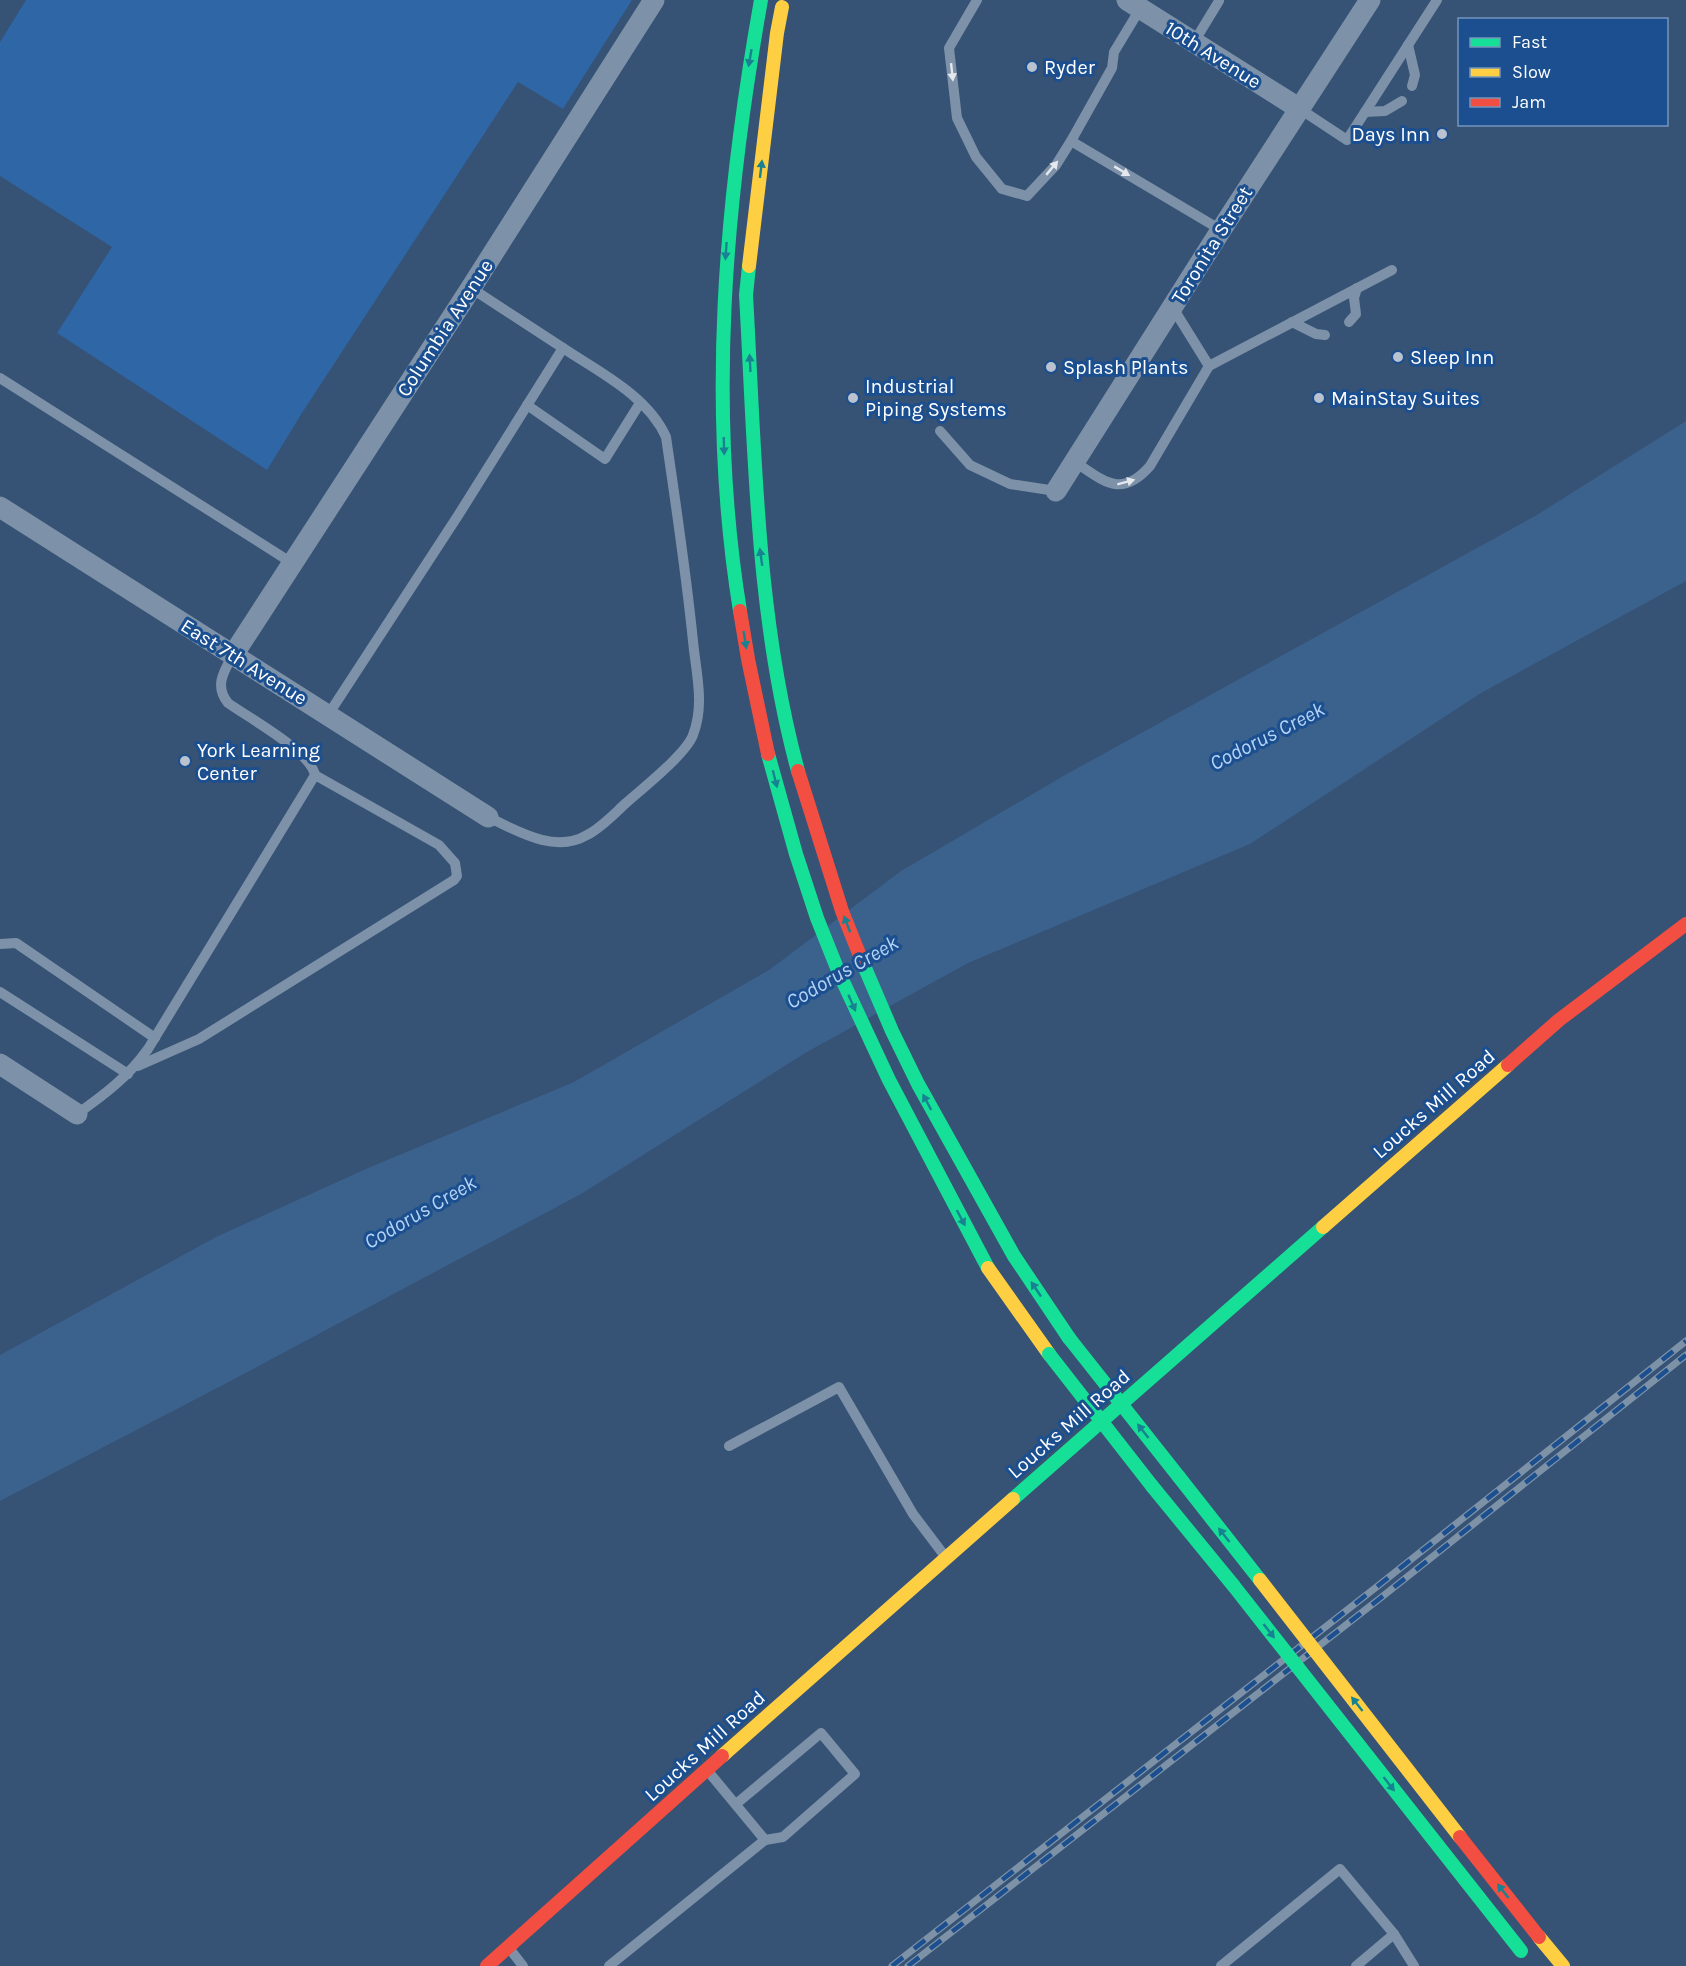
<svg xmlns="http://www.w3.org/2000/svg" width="1686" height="1966" font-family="Karla,sans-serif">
	<rect width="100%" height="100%" fill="#365274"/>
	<!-- green -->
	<polygon fill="#2f66a5" points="26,0 632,0 563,109 518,82 302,413 267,470 57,333 112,247 0,176 0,42"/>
	<!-- water -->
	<polygon fill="#3b618d" points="1686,421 1686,581 1481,693 1250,844 968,963 807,1052 581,1194 223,1385 0,1501 0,1355 216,1237 368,1168 574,1082 769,970 901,871 1065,775 1535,516"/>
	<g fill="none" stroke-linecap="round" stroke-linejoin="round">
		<!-- lane -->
		<g stroke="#7d92a8" stroke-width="10">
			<polyline points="977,0 949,48 957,118 976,157 1002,189 1027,196 1056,165 1071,141 1112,68 1114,52 1140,9"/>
			<polyline points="1194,42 1219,1"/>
			<polyline points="1408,45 1415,75 1412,86"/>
			<polyline points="1300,109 1347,140 1437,0"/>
			<polyline points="1365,112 1385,111 1402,101"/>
			<polyline points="1071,141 1221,230"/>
			<path d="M471,288C502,308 532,328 563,348C599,372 648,396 666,437C676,505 686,572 693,641C696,673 705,704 693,735C686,754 642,789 626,803C614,814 601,828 587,835C555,854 517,831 488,817"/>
			<polyline points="1173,308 1209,366"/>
			<polyline points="1292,322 1316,334 1325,335"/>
			<polyline points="1349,322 1356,314 1354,298 1357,288"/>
			<polyline points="0,378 292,563"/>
			<polyline points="527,405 605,459 640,403"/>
			<polyline points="940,431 970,465 1010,484 1056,491"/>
			<path d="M1075,462C1104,481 1121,499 1150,466L1209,366L1392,270"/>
			<polyline points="328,715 459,514 563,348"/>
			<polyline points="0,944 16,943 155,1038"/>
			<polyline points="0,992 128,1074"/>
			<polyline points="138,1066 199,1039 454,880 457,876 455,863 439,845 315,775"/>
			<path d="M77,1114C104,1095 129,1076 148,1049L315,775C310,751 249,718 228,703C214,686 224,671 233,655"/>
			<polyline points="729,1446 839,1387 913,1514 944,1555"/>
			<polyline points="736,1804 821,1733 855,1774 783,1837 765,1840"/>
			<polyline points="1394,1934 1414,1966"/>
			<polyline points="509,1948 523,1966"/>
			<polyline points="609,1966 765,1840 707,1770"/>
			<polyline points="1221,1966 1340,1869 1394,1934 1356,1966"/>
		</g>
		<!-- street -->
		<g stroke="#7d92a8" stroke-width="21">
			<polyline points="1127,0 1300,109"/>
			<polyline points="1056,491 1221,230 1370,0"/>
			<polyline points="0,507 488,817"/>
			<polyline points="233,655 471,288 654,0"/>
			<polyline points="0,1064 77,1114"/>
		</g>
		<!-- fast -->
		<g stroke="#16e098" stroke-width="14">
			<path d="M749,266L746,295C755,452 756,618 798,771"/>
			<path d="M740,611C707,407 725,202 761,0"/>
			<polyline points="768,754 796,854 817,918 839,973 889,1080 988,1268"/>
			<polyline points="862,961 892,1031 918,1084 1014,1256 1069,1338"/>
			<polyline points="1179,1477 1260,1580"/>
			<polyline points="1152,1486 1233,1585"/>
			<polyline points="1013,1499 1323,1227"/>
		</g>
		<!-- slow -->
		<g stroke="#ffcf43" stroke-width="14">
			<polyline points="749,266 777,33 782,7"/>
			<polyline points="1323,1227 1508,1065"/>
			<polyline points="988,1268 1049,1354"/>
			<polyline points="722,1756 1013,1499"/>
			<polyline points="1539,1937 1563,1966"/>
		</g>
		<!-- jam -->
		<g stroke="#f24e42" stroke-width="14">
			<polyline points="740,611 748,659 768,754"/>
			<polyline points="798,771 842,911 862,961"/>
			<polyline points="1508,1065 1559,1020 1686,924"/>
			<polyline points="487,1966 722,1756"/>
		</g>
		<!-- rail casing -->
		<g stroke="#7e92a7" stroke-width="7">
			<g id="rail">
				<polyline points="892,1966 1379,1585 1686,1341"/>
				<polyline points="908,1966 1383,1596 1686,1355"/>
			</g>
		</g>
		<!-- rail -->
		<use href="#rail" stroke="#1b4f8f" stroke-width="4.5" stroke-dasharray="14" stroke-linecap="butt"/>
		<!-- fast-bridge -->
		<g stroke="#16e098" stroke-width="14">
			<polyline points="1069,1338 1179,1477"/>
			<polyline points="1049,1354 1152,1486"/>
			<polyline points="1233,1585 1521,1951"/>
		</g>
		<!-- slow-bridge -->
		<polyline stroke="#ffcf43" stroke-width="14" points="1260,1580 1460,1837"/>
		<!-- jam-bridge -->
		<polyline stroke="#f24e42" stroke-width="14" points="1460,1837 1539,1937"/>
	</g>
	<!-- one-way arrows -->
	<defs><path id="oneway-solid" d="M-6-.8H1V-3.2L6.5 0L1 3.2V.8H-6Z" transform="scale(1.5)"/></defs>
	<g fill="#198292">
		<use href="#oneway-solid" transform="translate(750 58) rotate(100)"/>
		<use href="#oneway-solid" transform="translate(761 169) rotate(-83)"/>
		<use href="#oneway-solid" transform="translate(726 251) rotate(94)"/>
		<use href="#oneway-solid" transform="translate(750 363) rotate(-93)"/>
		<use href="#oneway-solid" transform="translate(724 446) rotate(88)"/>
		<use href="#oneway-solid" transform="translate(761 557) rotate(-98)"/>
		<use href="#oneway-solid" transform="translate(745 640) rotate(81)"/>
		<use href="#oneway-solid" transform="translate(775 779) rotate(76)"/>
		<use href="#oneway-solid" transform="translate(847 924) rotate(-111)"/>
		<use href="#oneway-solid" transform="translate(852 1003) rotate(66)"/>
		<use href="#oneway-solid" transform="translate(927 1102) rotate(-118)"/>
		<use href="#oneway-solid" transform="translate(961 1218) rotate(62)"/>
		<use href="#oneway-solid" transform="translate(1036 1289) rotate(-124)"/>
		<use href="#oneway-solid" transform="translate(1143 1431) rotate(-128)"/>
		<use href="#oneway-solid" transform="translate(1224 1535) rotate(-128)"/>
		<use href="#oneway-solid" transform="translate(1269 1631) rotate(52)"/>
		<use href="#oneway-solid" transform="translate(1357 1704) rotate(-128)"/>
		<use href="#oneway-solid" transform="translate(1389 1784) rotate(52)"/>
		<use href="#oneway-solid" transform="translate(1503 1891) rotate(-128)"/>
	</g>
	<g fill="#e5e9ee">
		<use href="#oneway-solid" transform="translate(952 72) rotate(84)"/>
		<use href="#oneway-solid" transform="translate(1052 168) rotate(-50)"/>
		<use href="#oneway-solid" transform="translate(1122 171) rotate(31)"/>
		<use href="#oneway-solid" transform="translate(1126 482) rotate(-15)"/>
	</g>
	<!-- markers -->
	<g fill="#b9c2ce" stroke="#1b4f8f" stroke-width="2">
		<circle cx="1032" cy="67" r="6"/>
		<circle cx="1442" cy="134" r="6"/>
		<circle cx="1398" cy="357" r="6"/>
		<circle cx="1051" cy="367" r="6"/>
		<circle cx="853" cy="398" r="6"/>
		<circle cx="1319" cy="398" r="6"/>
		<circle cx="185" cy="761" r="6"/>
	</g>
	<g text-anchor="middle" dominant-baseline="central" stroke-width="6" stroke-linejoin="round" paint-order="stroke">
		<!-- street labels -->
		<g font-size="20" fill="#fff" stroke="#1b4f8f">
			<text transform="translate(1213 55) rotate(32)">10th Avenue</text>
			<text transform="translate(1212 245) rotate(-58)">Toronita Street</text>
			<text transform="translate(445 328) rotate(-57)">Columbia Avenue</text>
			<text transform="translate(244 662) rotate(32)">East 7th Avenue</text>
			<text transform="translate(1434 1104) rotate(-41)">Loucks Mill Road</text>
			<text transform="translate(1069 1424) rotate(-41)">Loucks Mill Road</text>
			<text transform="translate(705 1746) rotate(-42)">Loucks Mill Road</text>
		</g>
		<!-- poi labels -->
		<g font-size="20" fill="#fff" stroke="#1b4f8f" text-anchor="start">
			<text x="1044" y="67">Ryder</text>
			<text x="1430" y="134" text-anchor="end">Days Inn</text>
			<text x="1410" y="357">Sleep Inn</text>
			<text x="1063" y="367">Splash Plants</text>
			<text x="865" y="386">Industrial<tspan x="865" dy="23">Piping Systems</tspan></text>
			<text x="1331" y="398">MainStay Suites</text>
			<text x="197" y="750">York Learning<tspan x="197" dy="23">Center</tspan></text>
		</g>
		<!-- water labels -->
		<g font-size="21" font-style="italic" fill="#b5d3f5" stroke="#1b4f8f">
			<text transform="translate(1267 736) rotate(-27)">Codorus Creek</text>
			<text transform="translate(842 972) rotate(-30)">Codorus Creek</text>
			<text transform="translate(420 1212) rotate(-30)">Codorus Creek</text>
		</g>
	</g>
	<!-- legend -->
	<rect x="1458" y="18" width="210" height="108" fill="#1b4f8f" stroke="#7695bc" stroke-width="1.5"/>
	<rect x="1470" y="38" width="30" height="9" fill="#16e098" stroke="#7695bc" stroke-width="1.5"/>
	<text x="1512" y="48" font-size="18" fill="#ffffff">Fast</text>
	<rect x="1470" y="68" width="30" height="9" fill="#ffcf43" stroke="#7695bc" stroke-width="1.5"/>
	<text x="1512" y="78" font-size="18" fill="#ffffff">Slow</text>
	<rect x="1470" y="98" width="30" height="9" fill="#f24e42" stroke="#7695bc" stroke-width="1.5"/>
	<text x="1512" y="108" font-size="18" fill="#ffffff">Jam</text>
</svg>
